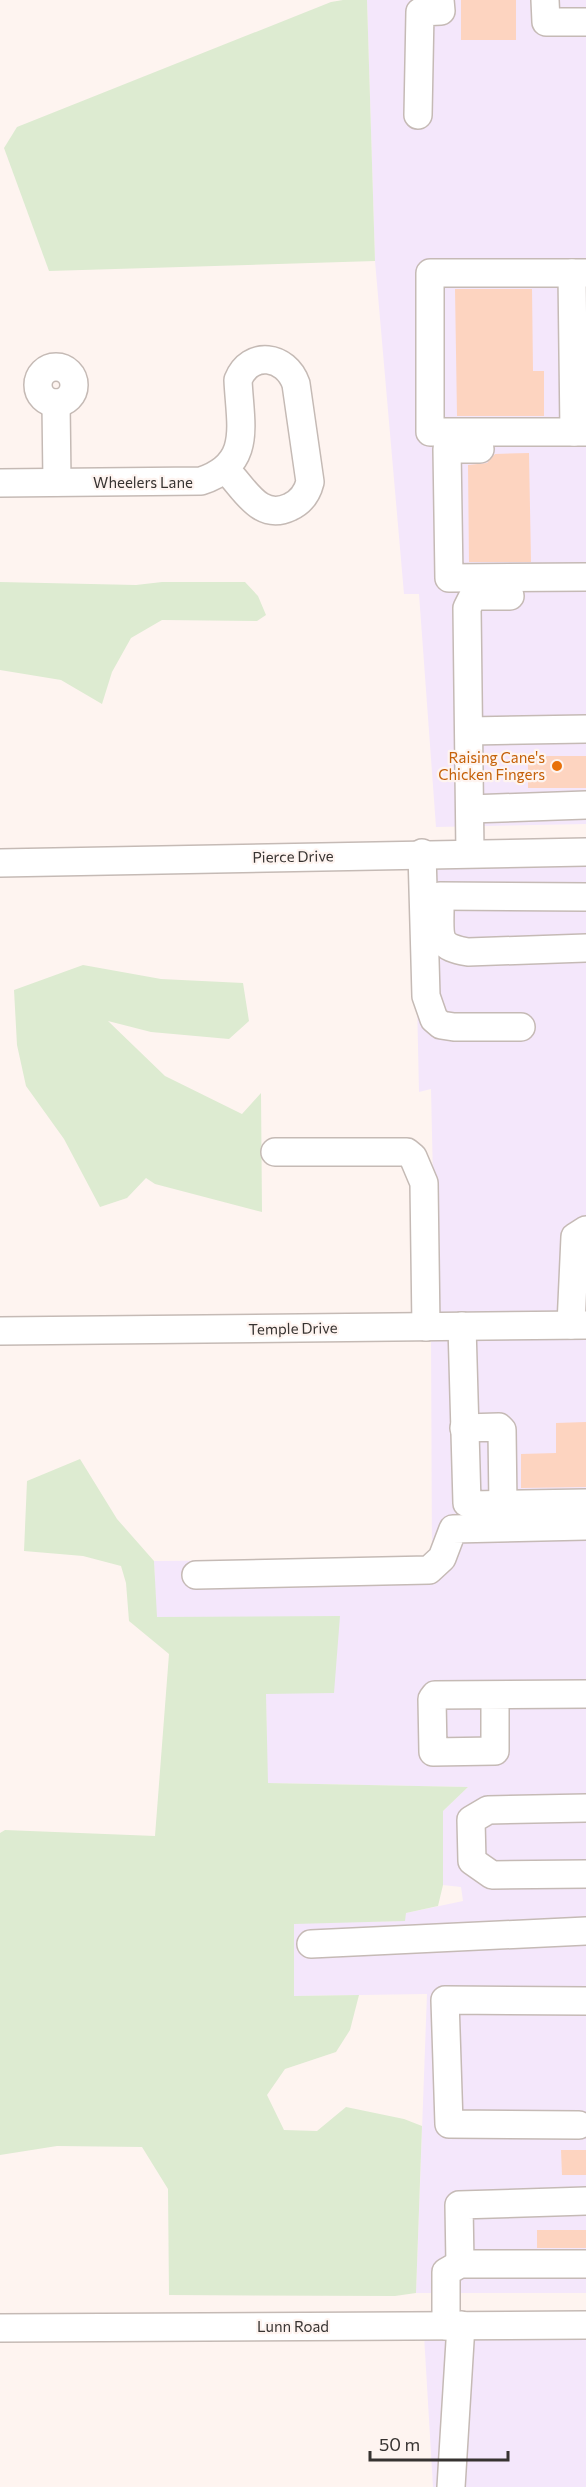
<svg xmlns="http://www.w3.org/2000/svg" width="586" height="2487" font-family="Commissioner,sans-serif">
	<rect width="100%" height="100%" fill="#fef4f0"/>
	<!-- commercial -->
	<g fill="#f4e7fb">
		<polygon points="367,0 586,0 586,824 436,827 419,594 404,594 375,261"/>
		<polygon points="414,862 586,862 586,1311 436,1315 431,1089 419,1092"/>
		<polygon points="586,1333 586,2293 416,2293 427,1994 294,1996 293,1923 404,1921 406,1913 463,1901 461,1887 443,1885 443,1811 468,1787 267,1783 266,1694 156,1617 154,1561 432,1559 431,1338"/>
		<polygon points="424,2335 586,2335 586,2487 433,2487"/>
	</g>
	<!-- green -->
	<g fill="#ddebd1">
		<polygon points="343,0 367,0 375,261 49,271 4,148 17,127 331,2"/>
		<polygon points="0,582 136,585 162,582 245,582 258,596 266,615 257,621 162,620 131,638 112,672 102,704 61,680 0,670"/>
		<polygon points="83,965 161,979 243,983 249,1021 229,1039 151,1032 108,1021 165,1076 242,1114 261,1093 262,1212 155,1184 146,1178 127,1198 100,1207 64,1139 26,1086 17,1045 14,990"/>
		<polygon points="80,1459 117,1519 154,1561 157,1617 340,1616 334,1693 266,1694 268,1783 468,1787 443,1811 443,1885 438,1906 406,1913 405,1921 294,1924 294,1996 359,1995 350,2030 336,2052 285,2069 267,2095 284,2130 317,2131 346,2107 404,2119 422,2126 416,2293 395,2296 169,2295 168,2189 142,2147 57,2146 0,2155 0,1833 5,1830 155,1836 169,1654 129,1621 126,1583 121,1566 83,1556 24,1551 27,1481"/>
	</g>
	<!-- building -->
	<g fill="#fdd4c0">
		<rect x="461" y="0" width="55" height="40"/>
		<polygon points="455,289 532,289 533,371 544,371 544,416 457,416"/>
		<polygon points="529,453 531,562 469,562 468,465 487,463 495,454"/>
		<rect x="528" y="756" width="58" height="32"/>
		<polygon points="586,1422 586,1487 521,1488 521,1454 556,1453 556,1423"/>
		<polygon points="561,2150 586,2150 586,2175 562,2175"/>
		<rect x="537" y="2230" width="49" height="18"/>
	</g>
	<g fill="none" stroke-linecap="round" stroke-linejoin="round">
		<!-- minor casing -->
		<g stroke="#c5bab5" stroke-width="30">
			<g id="minor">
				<polyline points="545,0 546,22 586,22"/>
				<polyline points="418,115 420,12 441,11 440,0"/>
				<polyline points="572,273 574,432"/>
				<polyline points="586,273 430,273 430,432 586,432"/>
				<circle cx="56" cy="385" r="18"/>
				<polyline points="56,403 57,482"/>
				<polyline points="480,449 447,449 449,578 586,577"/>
				<path d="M0,483L201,481C253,464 240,425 238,380C250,350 286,355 296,384L310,482C307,494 301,502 290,507C259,522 244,487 226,470"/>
				<polyline points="469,731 586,729"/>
				<polyline points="470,809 586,805"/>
				<polyline points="422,853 426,996 434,1019 441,1025 454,1027 521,1027"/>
				<polyline points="470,853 467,608 473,596 510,596"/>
				<polyline points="0,863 586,852"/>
				<polyline points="440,896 586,897"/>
				<path d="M440,909C440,937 436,947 468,952L586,948"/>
				<polyline points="275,1152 407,1152 413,1157 424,1183 426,1327"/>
				<polyline points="571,1325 575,1237 586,1230"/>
				<polyline points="462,1326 467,1503 471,1505 586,1503"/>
				<polyline points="0,1331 586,1325"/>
				<polyline points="464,1428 499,1427 502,1430 503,1505"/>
				<polyline points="196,1575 429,1570 442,1558 453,1529 586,1526"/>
				<polyline points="495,1695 495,1751 433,1752 432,1699 435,1695 586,1694"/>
				<polyline points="586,1808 488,1810 471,1820 472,1861 492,1875 586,1874"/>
				<polyline points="311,1944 586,1931"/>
				<polyline points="579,2125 449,2124 445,2000 586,2001"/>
				<polyline points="460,2264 459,2205 586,2201"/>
				<polyline points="446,2326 446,2272 460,2264 586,2264"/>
				<polyline points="0,2328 586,2325"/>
				<polyline points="451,2487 461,2325"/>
			</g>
		</g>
		<!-- minor -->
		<use href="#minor" stroke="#fff" stroke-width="27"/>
	</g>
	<!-- markers -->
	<circle fill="#e8710a" stroke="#fef4f0" stroke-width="2" cx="557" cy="766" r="6"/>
	<g text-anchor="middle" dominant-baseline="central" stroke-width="4.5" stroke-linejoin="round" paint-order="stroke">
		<!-- street labels -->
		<g font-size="15" fill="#373331" stroke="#fef4f0">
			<text x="143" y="482">Wheelers Lane</text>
			<text transform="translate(293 856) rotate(-1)">Pierce Drive</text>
			<text transform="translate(293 1328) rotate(-1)">Temple Drive</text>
			<text x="293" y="2326">Lunn Road</text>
		</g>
		<!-- food labels -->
		<g font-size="15" fill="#c56008" stroke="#fef4f0" text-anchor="end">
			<text x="545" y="757">Raising Cane's<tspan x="545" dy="17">Chicken Fingers</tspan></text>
		</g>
	</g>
	<!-- scale -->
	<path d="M370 2451v9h138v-9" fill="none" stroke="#373331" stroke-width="3"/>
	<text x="379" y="2451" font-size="18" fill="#373331" stroke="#fef4f0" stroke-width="4.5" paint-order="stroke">50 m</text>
</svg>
